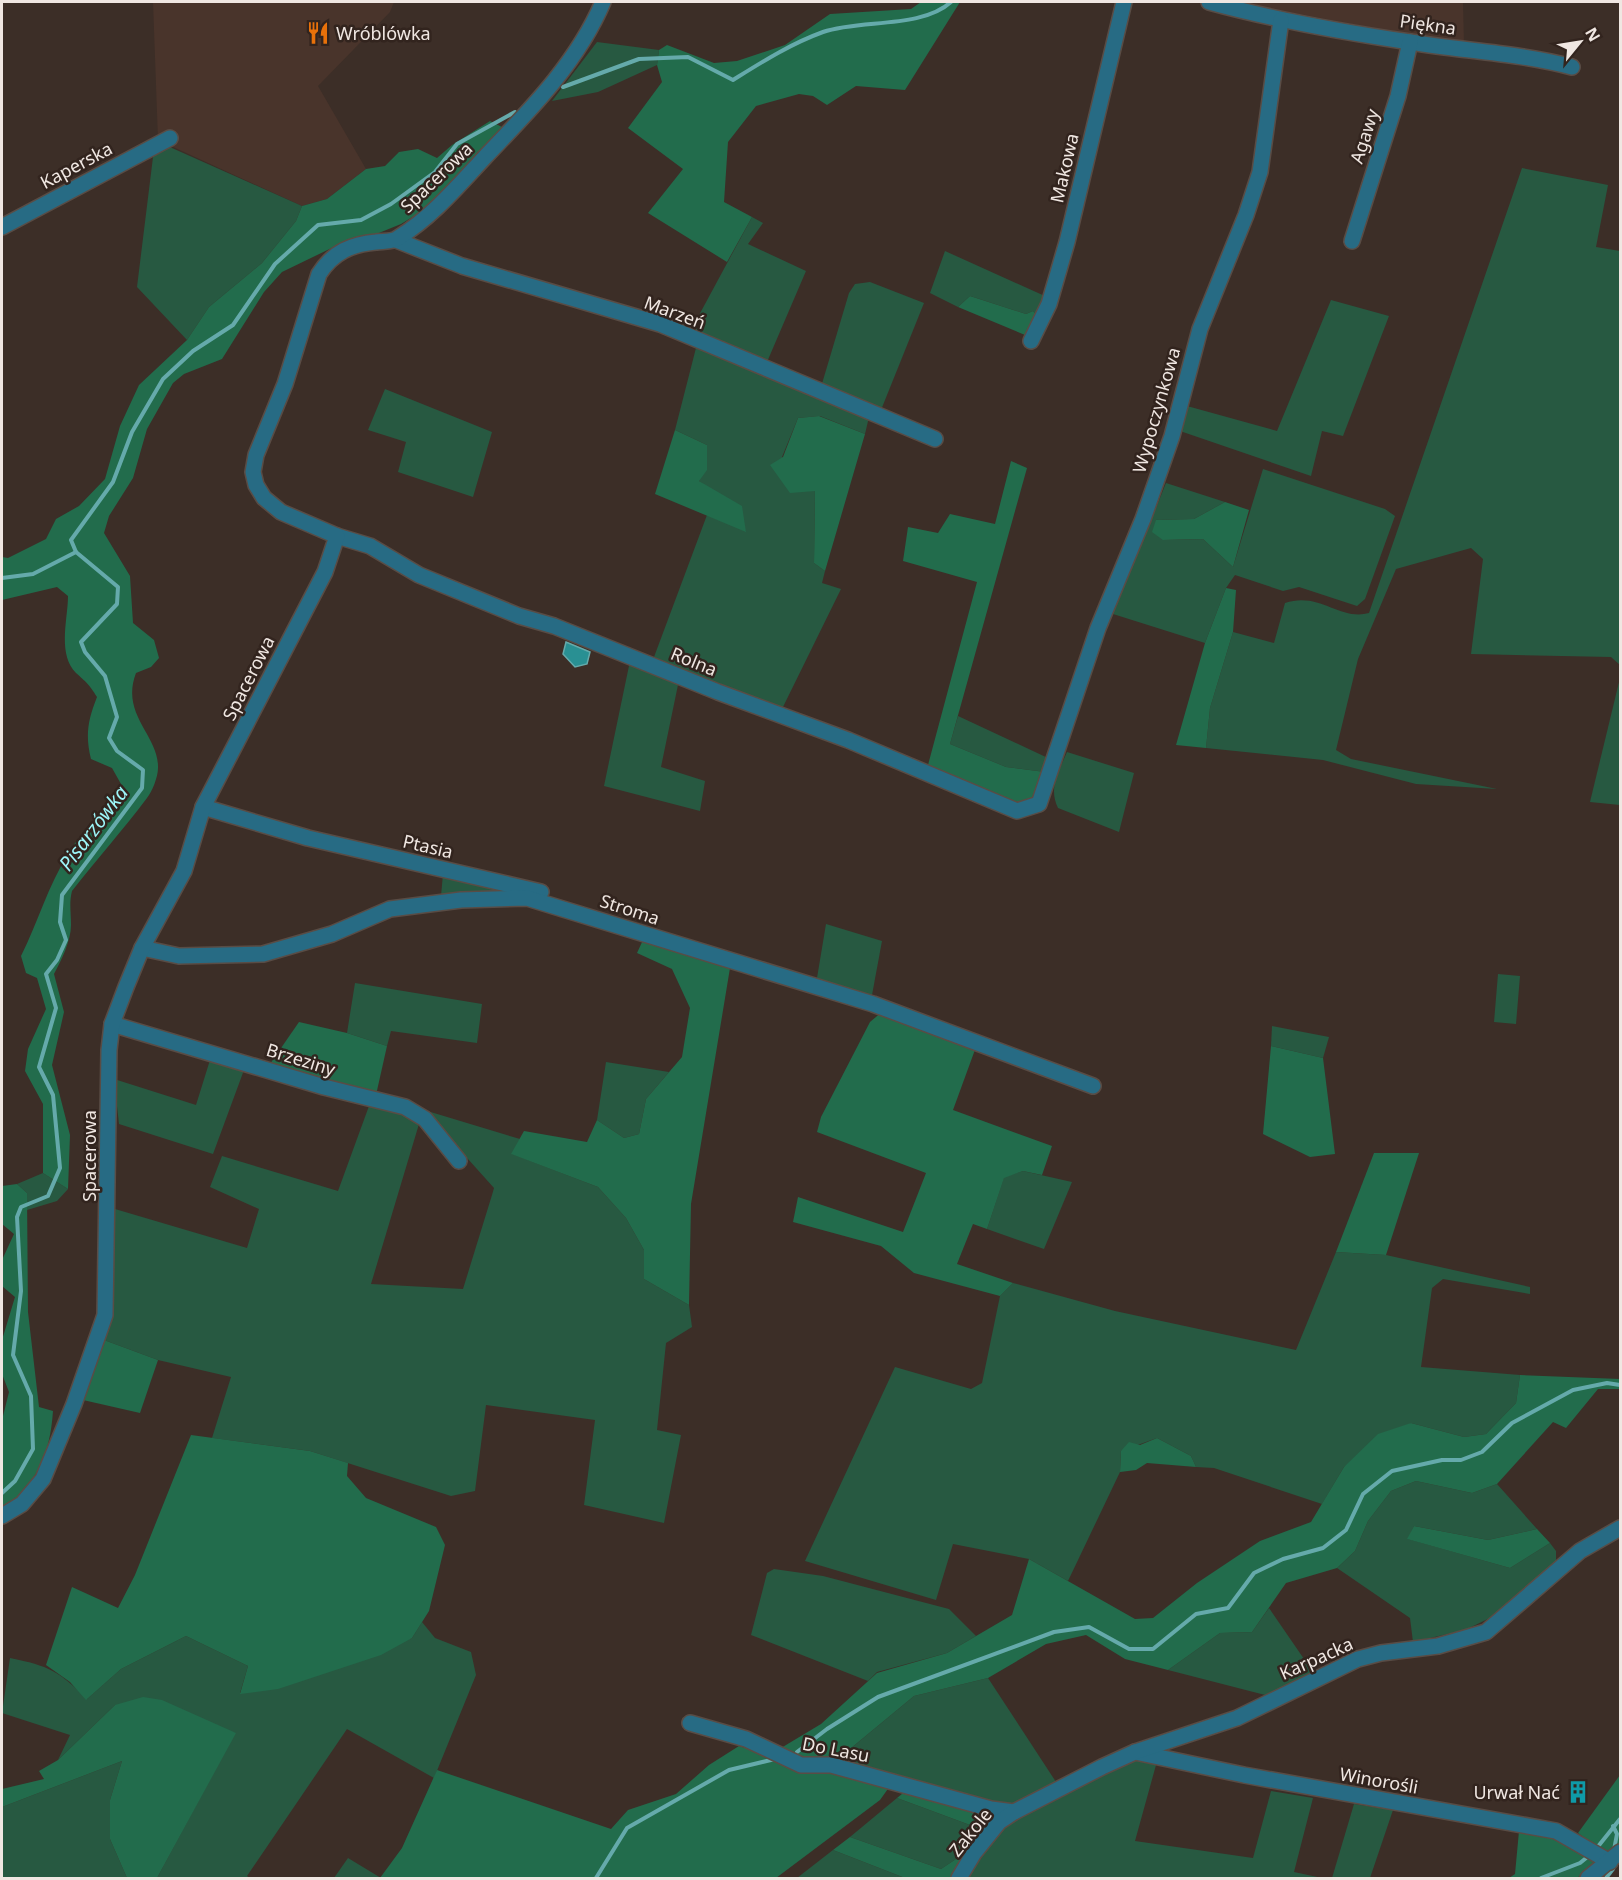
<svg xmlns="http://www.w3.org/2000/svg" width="1622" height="1880" font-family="'Noto Sans',sans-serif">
	<rect width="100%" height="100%" fill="#3c2e27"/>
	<!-- built -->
	<g fill="#49342b">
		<polygon points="153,2 394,2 390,12 318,86 366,169 327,199 302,206 158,140"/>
		<polygon points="1236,2 1463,2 1464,45 1357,25"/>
	</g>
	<!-- green -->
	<g fill="#275941">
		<polygon points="597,42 659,50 657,65 598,92 552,101"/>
		<polygon points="163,144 302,206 296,221 262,263 209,307 187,340 137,287 154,149"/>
		<path d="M1522,168L1608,185L1596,247L1620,251V665L1611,657L1471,654L1483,559L1471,548L1396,569L1358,659L1336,750L1351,759L1497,789L1416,784L1323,760L1206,748L1210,708L1233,632L1274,643L1285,603C1319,591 1340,621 1369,613Z"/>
		<polygon points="752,217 763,223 748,244 806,271 767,362 691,330"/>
		<polygon points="945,251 1047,297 1039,318 1033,311 1026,314 970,296 958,307 930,293"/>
		<polygon points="870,282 924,303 881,410 821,387 849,293 855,284"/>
		<polygon points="1331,300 1389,316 1343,436 1322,431 1311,476 1180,431 1187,406 1277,431"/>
		<polygon points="697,344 869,417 865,434 820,416 798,418 782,457 815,491 814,563 825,571 822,583 841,589 781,711 654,657 707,515 746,531 706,486 699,481 707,445 675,430"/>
		<polygon points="385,389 492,432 473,497 398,472 406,442 368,430"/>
		<polygon points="1263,469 1385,509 1395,516 1365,599 1357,606 1299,587 1283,591 1235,575 1226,588 1205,643 1113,614 1166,483 1225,502 1194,519 1156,520 1164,540 1203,539 1233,567"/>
		<polygon points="630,661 679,680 661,767 705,781 700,811 604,786"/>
		<polygon points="1620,678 1620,805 1590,802"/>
		<polygon points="958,716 1050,759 1045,772 1006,767 950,744"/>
		<path d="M1067,752L1134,773L1119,832L1058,808C1048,788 1059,771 1067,752Z"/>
		<polygon points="443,874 513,893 441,896"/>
		<polygon points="826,924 882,941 872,995 862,997 817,978"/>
		<polygon points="1498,974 1520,976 1516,1024 1494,1022"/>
		<polygon points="355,983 482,1004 477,1043 391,1031 387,1046 347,1033"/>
		<polygon points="1272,1026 1329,1037 1323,1058 1271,1046"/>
		<polygon points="210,1060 244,1070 213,1154 119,1124 114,1079 196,1105"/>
		<polygon points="606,1062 669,1072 646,1099 639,1134 624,1138 597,1120"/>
		<polygon points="369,1106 400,1113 419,1124 371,1284 463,1289 492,1195 494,1188 424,1110 520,1139 512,1154 598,1187 626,1218 644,1250 644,1279 689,1305 692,1327 666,1343 657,1430 681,1435 664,1523 584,1505 595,1420 486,1405 475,1491 451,1496 310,1451 212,1438 231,1377 158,1360 104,1340 112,1314 115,1209 247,1248 259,1209 210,1187 222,1156 338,1191"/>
		<polygon points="1023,1171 1072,1182 1044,1249 987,1229 1004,1177"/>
		<polygon points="43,1173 68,1189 57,1201 27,1210 27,1193 17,1184"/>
		<polygon points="1336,1252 1386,1255 1530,1287 1530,1294 1443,1279 1432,1288 1421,1367 1520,1375 1516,1403 1486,1434 1464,1437 1411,1423 1344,1467 1322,1504 1214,1468 1196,1467 1191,1456 1157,1438 1121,1451 1120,1472 1068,1581 1029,1559 953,1544 936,1600 805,1561 895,1367 971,1389 982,1383 1000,1296 1013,1283 1115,1311 1296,1350"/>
		<polygon points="1416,1481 1472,1493 1497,1484 1537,1529 1488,1540 1414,1526 1408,1539 1510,1568 1550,1543 1556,1551 1556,1561 1496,1615 1465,1630 1413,1642 1410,1618 1337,1568 1355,1551 1368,1521 1391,1491"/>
		<polygon points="774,1569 823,1576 949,1609 976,1636 947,1653 877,1672 868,1681 751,1635 767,1573"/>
		<polygon points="1269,1608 1315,1675 1269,1696 1168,1670 1220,1633 1252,1632"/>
		<path d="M422,1622L435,1638L471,1652L476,1675L434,1778L347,1729L247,1876L250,1878H157L235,1733L115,1705L58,1760L70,1735L2,1713L10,1658C49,1666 59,1671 87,1699L121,1669L186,1636L248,1666L240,1693L412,1638Z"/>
		<polygon points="988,1678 1058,1785 1011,1806 986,1802 839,1758 914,1696"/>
		<polygon points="1134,1760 1156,1765 1135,1841 1253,1858 1271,1791 1313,1798 1294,1872 1322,1878 967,1878 992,1843 1014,1818"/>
		<polygon points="122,1761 110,1800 110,1839 127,1878 2,1878 2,1807"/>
		<polygon points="897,1798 970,1825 956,1859 941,1869 850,1837"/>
		<polygon points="1354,1804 1393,1810 1370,1878 1332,1878"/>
		<polygon points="833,1850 905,1878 797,1878"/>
		<polygon points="348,1858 381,1878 334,1878"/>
	</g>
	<!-- forest -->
	<g fill="#226c4c">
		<polygon points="921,2 960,2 905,90 856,86 827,105 813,96 799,94 756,106 728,142 724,202 752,217 727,262 648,213 683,169 628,128 662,82 657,65 659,50 667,45 714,63 737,61 785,45 830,14 911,9"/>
		<path d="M490,121L504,128L432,205L401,224L369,237L344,242L282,272L264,292L222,359L184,374L173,383L147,429L133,478L109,516L104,533L130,576L133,623L154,640L159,658L151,667L136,673C120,715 159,735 158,768C158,777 152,792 147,798C123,830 96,860 72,891C69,903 71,912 71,925C71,941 61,961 54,974L64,1012L52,1065L70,1135L68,1189L43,1173V1104L25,1071L28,1049L46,1009L37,978L26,973L21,956C38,922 48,886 68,854C81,832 102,812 119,793L121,784L112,768L91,759C85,735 88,720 97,697C89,684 86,682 76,673C57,654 68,619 68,596L57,587L2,600V557L8,558L46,539L56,519L79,506L105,479L120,426L139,385L187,340L209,307L262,263L296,221L302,206L327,199L366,169L385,166L399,152L418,149L437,158L452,145Z"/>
		<polygon points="970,296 1026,314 1033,311 1039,318 1025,335 958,307"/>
		<polygon points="819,416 865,434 825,571 814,563 815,491 790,493 770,465 783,457 798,418"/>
		<polygon points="675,430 707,445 707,470 699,481 742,506 746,532 655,494"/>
		<polygon points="1011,461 1027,468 950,744 1006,767 1045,772 1033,800 1016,804 928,765 977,582 903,561 908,527 938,533 950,514 995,524"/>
		<polygon points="1225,502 1249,510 1233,567 1203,539 1163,540 1152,532 1156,520 1194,519"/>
		<polygon points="1226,588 1236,590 1233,632 1210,708 1206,748 1176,745 1205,643"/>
		<polygon points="643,940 730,968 691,1204 689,1305 644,1279 644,1250 626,1218 598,1187 511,1154 524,1131 587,1142 597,1120 624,1138 639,1134 646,1099 682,1057 690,1008 672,969 637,953"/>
		<polygon points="883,1011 976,1047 953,1110 1052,1146 1042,1175 1023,1171 1004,1178 987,1229 973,1224 957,1264 1013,1283 1000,1296 914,1273 881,1246 793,1222 798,1197 903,1232 926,1173 817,1132 821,1117 870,1022"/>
		<polygon points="299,1022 347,1033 387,1046 376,1095 270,1064"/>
		<polygon points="1271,1046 1323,1058 1335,1154 1310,1157 1263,1134"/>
		<polygon points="1374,1153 1419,1153 1386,1255 1336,1252"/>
		<path d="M17,1184L27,1193L28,1312L39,1407L53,1411C50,1455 37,1484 2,1509V1420L9,1392L2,1374V1340L15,1297L2,1286V1260L14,1234L2,1224V1186Z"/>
		<polygon points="104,1340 158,1360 140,1413 83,1400"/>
		<polygon points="1520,1375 1620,1379 1620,1389 1598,1389 1566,1428 1553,1422 1497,1484 1472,1493 1416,1481 1391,1491 1368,1521 1355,1551 1337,1568 1286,1583 1252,1632 1220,1633 1168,1670 1125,1659 1086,1635 1046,1644 988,1678 914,1696 839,1758 803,1760 781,1748 821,1724 877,1673 947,1653 1012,1615 1029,1559 1135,1619 1153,1618 1197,1583 1260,1541 1311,1522 1344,1467 1378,1434 1411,1423 1464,1437 1486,1434 1516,1403"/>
		<polygon points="191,1435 310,1451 348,1463 347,1476 366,1498 436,1527 445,1545 429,1611 412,1638 381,1655 278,1689 240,1694 248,1666 186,1636 121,1669 86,1700 70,1682 46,1665 72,1587 118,1608 135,1575"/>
		<polygon points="1157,1438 1191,1456 1196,1467 1147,1463 1136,1470 1120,1472 1121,1451 1129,1442 1140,1445"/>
		<polygon points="1414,1526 1488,1540 1537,1529 1550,1543 1510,1568 1407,1539"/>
		<polygon points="143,1697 162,1700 236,1733 157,1878 127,1878 110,1839 110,1800 122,1761 2,1807 2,1789 44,1779 39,1771 58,1760 115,1705"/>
		<polygon points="739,1746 817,1770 890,1786 880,1800 776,1878 380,1878 402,1848 437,1770 611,1829 628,1810 676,1794 709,1765"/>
		<polygon points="1620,1775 1620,1846 1609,1856 1578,1833"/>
		<polygon points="908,1789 992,1814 993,1822 953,1878 905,1878 833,1850 850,1837 941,1869 956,1859 970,1825 897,1798"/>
		<polygon points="1519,1831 1555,1838 1598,1862 1577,1878 1509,1878 1515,1874"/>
	</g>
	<!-- water -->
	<polygon fill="#299093" stroke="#65aaab" stroke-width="1.5" points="566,642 590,652 587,664 575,667 563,654"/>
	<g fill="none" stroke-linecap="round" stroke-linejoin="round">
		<!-- stream -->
		<g stroke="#65aaab" stroke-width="4">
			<path d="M563,87L639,59L688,57L733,80C762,62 790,44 823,32C861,19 921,29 951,2"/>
			<polyline points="2,578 33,574 76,552"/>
			<polyline points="2,1493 15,1481 33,1449 31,1396 13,1355 21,1291 17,1217 21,1207 48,1196 60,1168 53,1095 39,1067 56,1008 46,974 57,960 66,940 60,922 62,895 142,788 143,770 117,751 109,738 117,717 105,676 85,652 81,642 117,604 118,587 76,552 71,540 113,482 132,432 163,379 193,351 233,325 275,264 318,225 361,220 391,204 435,172 457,144 515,112"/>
			<polyline points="797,1752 827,1729 878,1697 1054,1632 1089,1627 1129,1649 1153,1649 1196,1614 1228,1608 1254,1573 1283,1559 1323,1548 1346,1530 1363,1494 1392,1471 1442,1460 1461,1460 1482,1452 1512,1423 1573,1390 1607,1383 1620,1385"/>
			<polyline points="1613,1826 1617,1834 1614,1850"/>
			<polyline points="1596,1849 1620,1819"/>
			<polyline points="596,1878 627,1828 729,1770 775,1759"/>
			<polyline points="1541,1878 1580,1863 1591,1854"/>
			<polyline points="1606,1878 1613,1869"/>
		</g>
		<!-- minor casing -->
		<g stroke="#594c45" stroke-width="18">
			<g id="minor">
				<path d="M1209,2C1275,20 1342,32 1410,42C1464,51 1519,53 1572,67"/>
				<polyline points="2,227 170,138"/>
				<polyline points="396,240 462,266 660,324 935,439"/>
				<polyline points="1352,241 1398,96 1410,42"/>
				<polyline points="1031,341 1049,304 1067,242 1124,2"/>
				<polyline points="337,536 370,546 419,575 519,616 554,626 718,692 848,740 1017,811 1039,804 1098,628 1143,519 1172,436 1200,329 1246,215 1260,172 1281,20"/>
				<polyline points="203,807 308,838 541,892"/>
				<polyline points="142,948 179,956 263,954 332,934 390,909 461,900 527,898 873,1004 1093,1086"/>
				<polyline points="112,1024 324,1087 405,1107 425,1119 459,1161"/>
				<path d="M2,1516L22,1504L43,1479L74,1404L105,1315L109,1050L112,1024L126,987L142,948L184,871L203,807L325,572L337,536L281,512L264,498L256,485L253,472L256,455L285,384L319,274C333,252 352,244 376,242C383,241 393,242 398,238C432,217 458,186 485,157C530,110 577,63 603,2"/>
				<polyline points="690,1723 746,1739 801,1765 831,1765 991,1809 1014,1812"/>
				<polyline points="1135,1752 1244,1775 1556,1831 1610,1862"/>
				<polyline points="959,1878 974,1853 999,1822 1014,1812 1102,1767 1135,1752 1237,1718 1358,1659 1381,1653 1438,1646 1486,1632 1580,1551 1620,1528"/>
				<polyline points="1588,1878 1620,1852"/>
			</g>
		</g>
		<!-- minor -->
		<use href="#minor" stroke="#276b84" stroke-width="15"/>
	</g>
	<!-- icons -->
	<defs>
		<g id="restaurant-bare" transform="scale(1.8)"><path d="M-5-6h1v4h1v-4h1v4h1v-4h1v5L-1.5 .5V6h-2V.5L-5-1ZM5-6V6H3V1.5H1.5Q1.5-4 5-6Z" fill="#e8710a" stroke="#32241e" stroke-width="2.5" paint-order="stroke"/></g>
		<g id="building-bare" transform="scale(1.8)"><path d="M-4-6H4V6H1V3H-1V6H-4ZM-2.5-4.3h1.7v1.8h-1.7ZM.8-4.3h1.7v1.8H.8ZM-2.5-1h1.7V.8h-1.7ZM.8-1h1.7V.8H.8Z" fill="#0f9aa8" stroke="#32241e" stroke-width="2.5" paint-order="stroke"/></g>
	</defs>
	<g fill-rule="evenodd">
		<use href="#restaurant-bare" x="318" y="33"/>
		<use href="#building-bare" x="1578" y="1792"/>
	</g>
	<g text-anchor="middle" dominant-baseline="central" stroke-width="5" stroke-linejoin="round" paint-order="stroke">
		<!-- street labels -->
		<g font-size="18" fill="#f0e7e2" stroke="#32241e">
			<text transform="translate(1428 24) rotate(8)">Piękna</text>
			<text transform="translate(1364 136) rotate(-72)">Agawy</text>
			<text transform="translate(76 165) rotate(-28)">Kaperska</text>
			<text transform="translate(1064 168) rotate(-77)">Makowa</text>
			<text transform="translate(436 177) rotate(-44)">Spacerowa</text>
			<text transform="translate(675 312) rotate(20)">Marzeń</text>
			<text transform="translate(1156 410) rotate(-74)">Wypoczynkowa</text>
			<text transform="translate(694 661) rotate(22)">Rolna</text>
			<text transform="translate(248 678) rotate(-63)">Spacerowa</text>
			<text transform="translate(428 846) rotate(13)">Ptasia</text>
			<text transform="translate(630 909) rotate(18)">Stroma</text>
			<text transform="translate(301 1059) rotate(17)">Brzeziny</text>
			<text transform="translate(89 1156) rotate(-90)">Spacerowa</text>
			<text transform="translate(1316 1658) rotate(-24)">Karpacka</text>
			<text transform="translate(836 1749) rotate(11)">Do Lasu</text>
			<text transform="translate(1379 1780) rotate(10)">Winorośli</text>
			<text transform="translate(970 1832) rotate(-51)">Zakole</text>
		</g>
		<!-- poi labels -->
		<g font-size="18" fill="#f0e7e2" stroke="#32241e" text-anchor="start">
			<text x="336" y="33">Wróblówka</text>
			<text x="1560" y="1792" text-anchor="end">Urwał Nać</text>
		</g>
		<!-- water labels -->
		<g font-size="20" font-style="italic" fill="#9df6f9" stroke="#32241e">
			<text transform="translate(93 828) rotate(-53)">Pisarzówka</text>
		</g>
	</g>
	<!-- border -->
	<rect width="1622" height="1880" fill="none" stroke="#f0e7e2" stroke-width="6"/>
	<!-- north arrow -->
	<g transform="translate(1580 42) rotate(60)" stroke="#32241e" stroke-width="4.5" paint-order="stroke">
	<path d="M0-4.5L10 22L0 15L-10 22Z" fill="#f0e7e2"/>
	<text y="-9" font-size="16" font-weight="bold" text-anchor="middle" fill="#f0e7e2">N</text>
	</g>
</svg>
